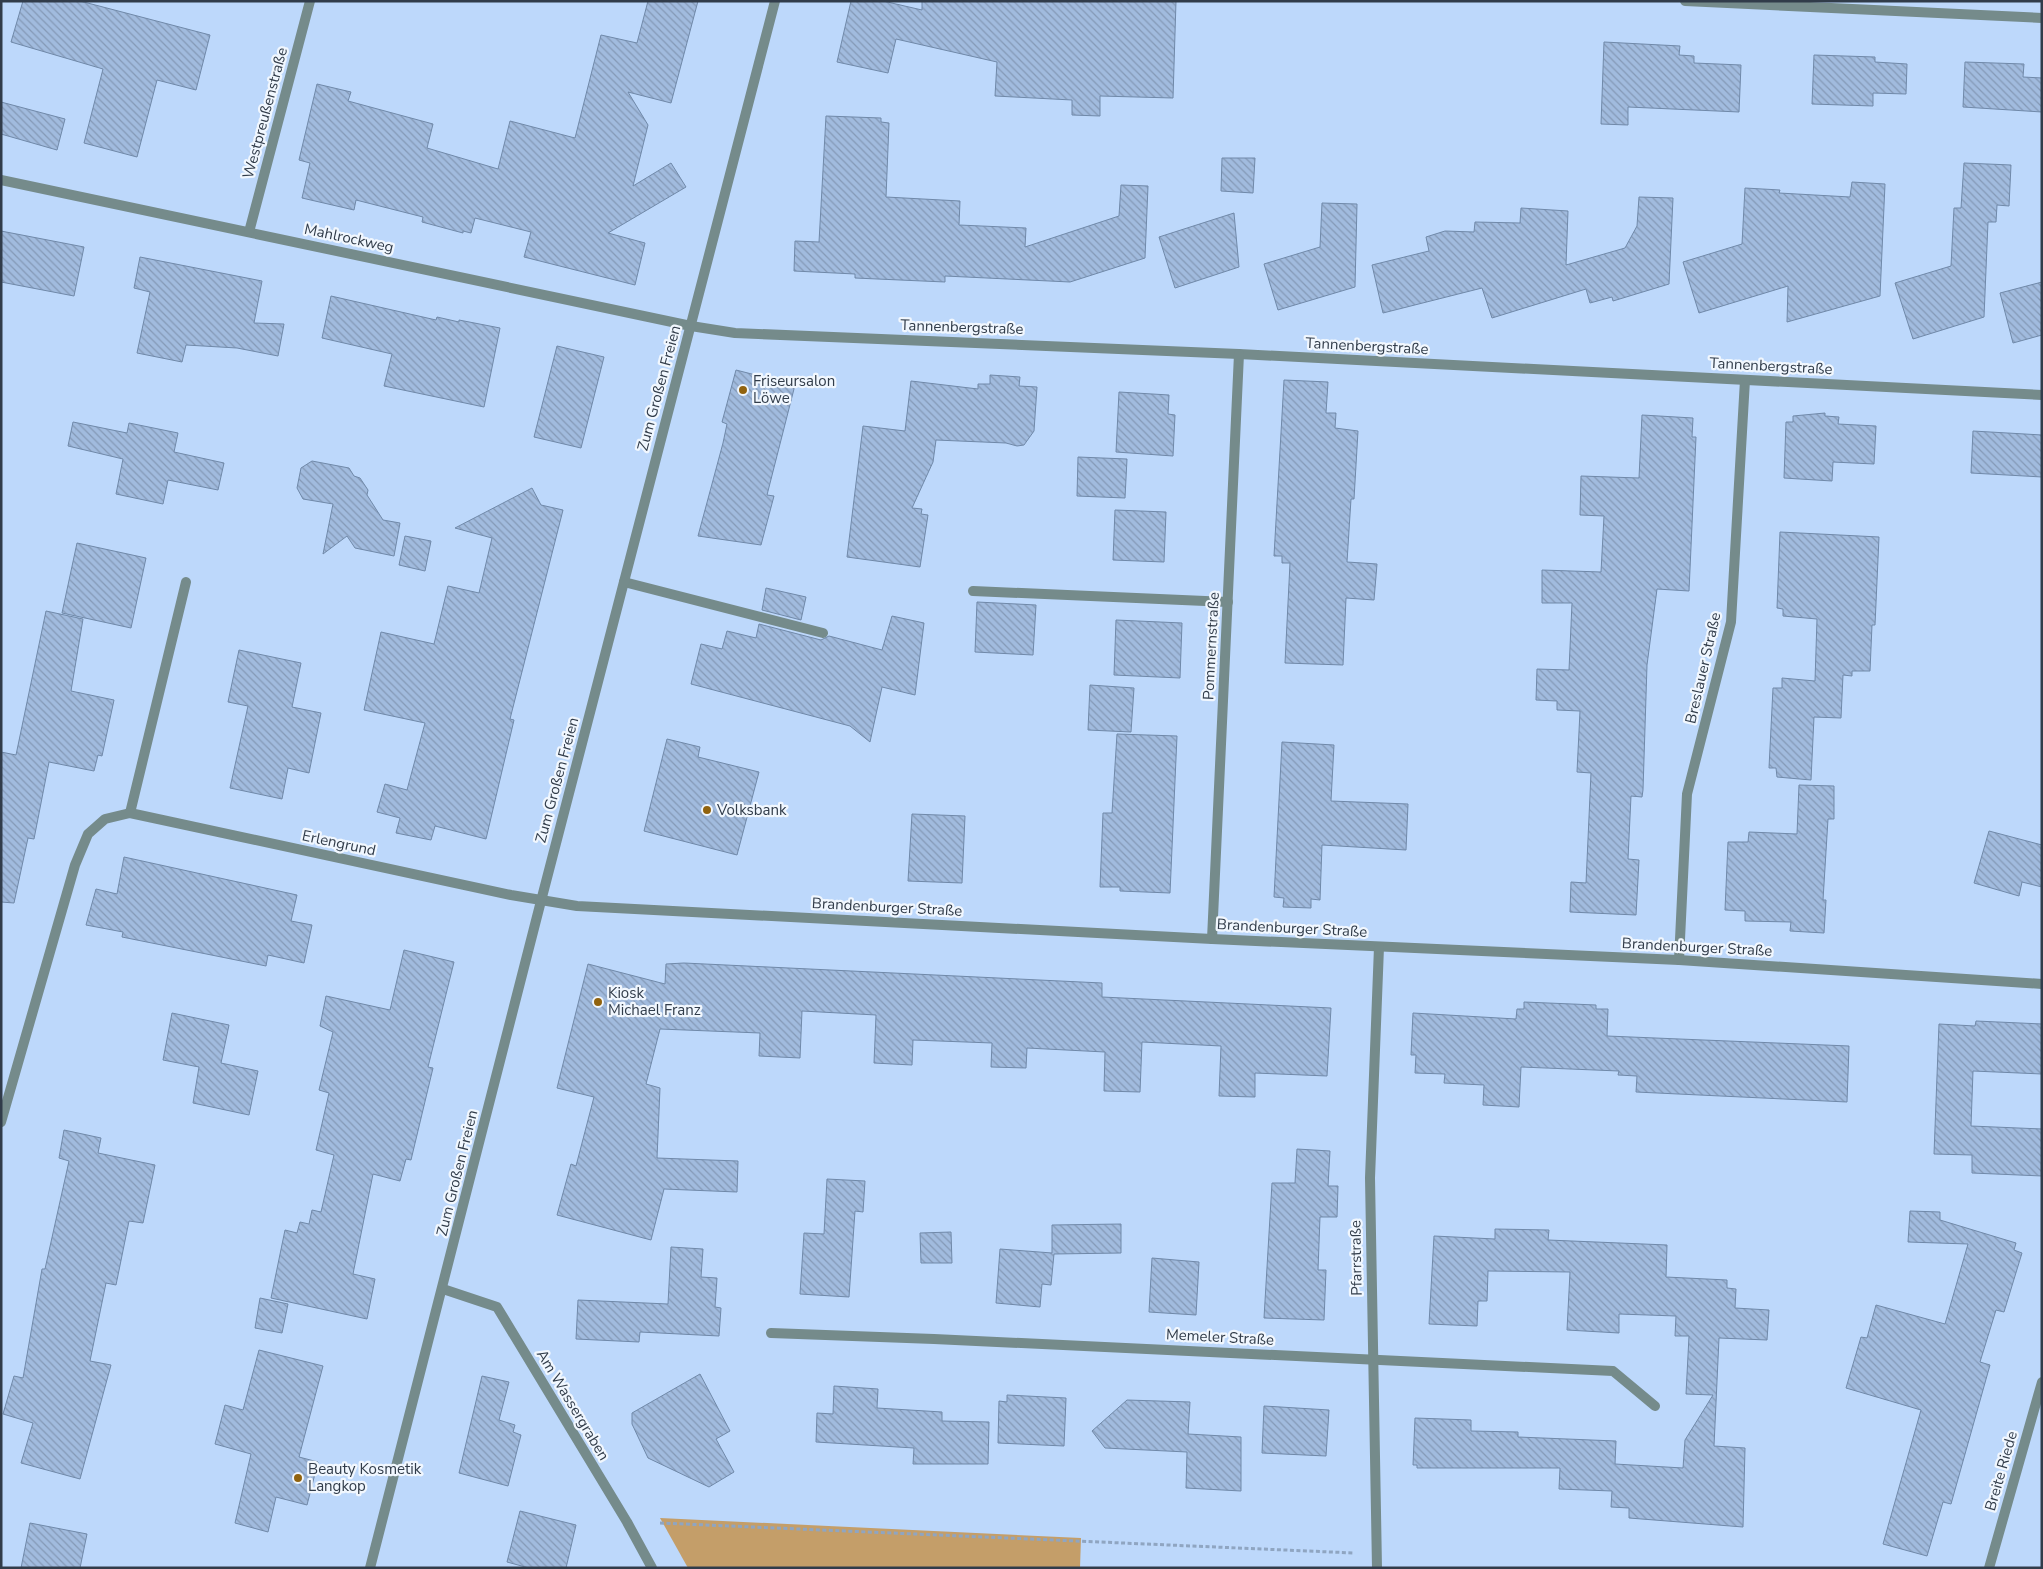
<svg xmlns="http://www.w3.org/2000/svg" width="2043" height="1569" font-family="'Nunito Sans',sans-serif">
	<defs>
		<pattern id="building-back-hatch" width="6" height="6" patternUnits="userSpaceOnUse" patternTransform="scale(1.25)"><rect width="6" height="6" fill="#a1bbde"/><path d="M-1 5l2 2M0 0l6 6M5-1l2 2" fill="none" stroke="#8499b6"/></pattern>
	</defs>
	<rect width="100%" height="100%" fill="#bdd8fb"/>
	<!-- green -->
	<polygon fill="#c49e69" points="660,1518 1081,1538 1080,1568 688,1568"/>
	<!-- building -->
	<g fill="url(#building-back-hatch)" stroke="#7089a9">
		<polygon points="23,1 80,1 210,35 196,90 157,80 137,157 84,143 103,69 11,42"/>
		<polygon points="648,1 698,1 671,103 628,92 648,125 633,186 671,163 686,187 608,233 645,243 635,285 524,257 531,232 475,218 471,233 463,231 463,233 422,222 423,217 356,200 354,210 302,198 310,163 299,160 317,84 351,92 348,101 433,124 427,148 498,169 510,121 575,138 601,35 637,43"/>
		<polygon points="851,1 883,1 922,10 922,1 1176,1 1173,98 1100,96 1100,116 1072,115 1072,100 995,96 997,62 896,39 888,73 837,62"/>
		<polygon points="1604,42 1680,46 1679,55 1694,56 1694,63 1741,65 1739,112 1628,107 1628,125 1601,124"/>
		<polygon points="1814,55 1875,57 1875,62 1907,64 1906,94 1873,93 1873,106 1812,104"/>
		<polygon points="1965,62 2024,64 2023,77 2042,78 2042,112 1963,107"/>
		<polygon points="1,102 65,119 57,150 1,134"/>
		<polygon points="826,116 881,118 881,122 889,123 886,197 960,201 959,225 1026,228 1025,247 1119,216 1121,185 1148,186 1145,258 1070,282 945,276 945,282 855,278 855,274 794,271 795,241 819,242"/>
		<polygon points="1222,158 1255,158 1253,193 1221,191"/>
		<polygon points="1964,163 2011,165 2009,206 1997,205 1996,222 1988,222 1984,317 1913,339 1895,283 1951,266 1954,208 1961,208"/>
		<polygon points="1852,182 1885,184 1880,296 1787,322 1788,286 1699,313 1683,262 1742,244 1745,188 1780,190 1779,193 1850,197"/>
		<polygon points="1639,197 1673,198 1669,284 1613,301 1612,297 1590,303 1586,289 1492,318 1482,288 1383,313 1372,265 1429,251 1426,237 1445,231 1474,232 1475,222 1520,223 1521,208 1568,211 1566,265 1625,248 1637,226"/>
		<polygon points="1322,203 1357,204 1355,287 1278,310 1264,264 1320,247"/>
		<polygon points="1234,213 1239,267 1175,288 1159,237"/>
		<polygon points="1,231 84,247 74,296 1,282"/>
		<polygon points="140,257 262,281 254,323 284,324 278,356 237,348 186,345 182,362 137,353 150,292 134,288"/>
		<polygon points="2042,282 2042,335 2013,343 2000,293"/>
		<polygon points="331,296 436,320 437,317 459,322 459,320 500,328 484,407 384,386 392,354 322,338"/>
		<polygon points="557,346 604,357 581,448 534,437"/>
		<polygon points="736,370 795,385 767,495 774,496 761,545 698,536 723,443 727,424 722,422"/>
		<polygon points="990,375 1020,377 1019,386 1037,387 1034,431 1024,445 1017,446 1006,443 936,440 933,462 912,508 922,509 921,514 928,515 920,567 847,557 863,426 905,431 911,381 978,389 978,384 990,384"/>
		<polygon points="1284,380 1328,382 1326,413 1336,413 1335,428 1358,431 1354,499 1351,499 1347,562 1377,564 1374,600 1346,598 1343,665 1285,663 1290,563 1282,563 1282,556 1274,556"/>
		<polygon points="1119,392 1169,395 1168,414 1175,415 1173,456 1116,452"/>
		<polygon points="1825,413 1825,416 1839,417 1838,424 1876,426 1874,464 1833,462 1832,481 1784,478 1786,422 1793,422 1793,416"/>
		<polygon points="1642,415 1693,418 1692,437 1696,437 1689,591 1657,589 1647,665 1643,790 1642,797 1631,796 1628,859 1639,860 1636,915 1570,912 1571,882 1586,883 1591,773 1577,772 1580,711 1557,710 1557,701 1536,700 1537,669 1569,670 1572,603 1542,603 1542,570 1601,572 1604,516 1580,515 1581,476 1639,478"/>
		<polygon points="73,422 127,433 129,423 178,433 174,452 224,463 218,490 168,480 163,504 116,494 123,459 68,446"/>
		<polygon points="1973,431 2042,435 2042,477 1971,473"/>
		<polygon points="1078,457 1127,459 1125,498 1077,496"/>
		<polygon points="312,461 349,468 354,476 360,478 368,490 367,495 383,520 400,523 394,556 355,548 347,536 323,554 333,504 303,499 297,488 301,468"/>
		<polygon points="532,488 541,505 563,510 510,719 514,720 486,839 435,826 431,840 396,833 400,818 377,812 385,784 407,790 425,723 364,710 381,632 434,644 448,586 479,593 492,538 455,528"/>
		<polygon points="1115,510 1166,512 1164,562 1113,560"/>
		<polygon points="1780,532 1879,537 1875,625 1872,625 1870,671 1852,671 1852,676 1843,675 1841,718 1814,717 1811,780 1777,777 1776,768 1769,768 1773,688 1782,688 1782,678 1815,681 1817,619 1783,616 1783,609 1777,608"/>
		<polygon points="405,536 431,541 425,571 399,565"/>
		<polygon points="77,543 146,558 131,628 62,613"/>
		<polygon points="766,588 806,597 801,620 762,610"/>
		<polygon points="977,602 1036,605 1033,655 975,652"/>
		<polygon points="46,611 83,619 71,691 114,700 102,756 98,755 94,771 49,762 34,839 28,838 14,903 1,902 1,752 16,755"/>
		<polygon points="892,616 924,623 915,695 882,687 870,742 850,726 691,684 701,644 722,649 727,631 756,638 759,624 821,640 829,636 882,650"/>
		<polygon points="1116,620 1182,623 1180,678 1114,675"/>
		<polygon points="239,650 301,663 292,707 321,713 309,773 288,768 282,799 230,788 248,706 228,702"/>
		<polygon points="1090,685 1134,688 1131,732 1088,730"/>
		<polygon points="1117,734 1177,736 1170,893 1120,891 1120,887 1100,887 1103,813 1112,813"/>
		<polygon points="667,739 700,747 698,757 759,772 737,855 644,831"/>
		<polygon points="1282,742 1334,745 1331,801 1408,804 1406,850 1322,845 1320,900 1311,899 1311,908 1283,907 1284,898 1274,897"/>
		<polygon points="1799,785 1834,786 1834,819 1828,819 1823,900 1826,900 1824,933 1790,931 1791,922 1745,921 1745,911 1725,910 1728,842 1748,842 1749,832 1797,834"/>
		<polygon points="912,814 965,816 962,883 908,881"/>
		<polygon points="1989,831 2042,845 2042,887 2022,882 2019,896 1974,883"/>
		<polygon points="124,857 297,895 291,921 312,925 304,963 268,955 266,966 122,937 123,932 86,925 96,889 117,894"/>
		<polygon points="404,950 454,962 428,1067 433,1068 411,1160 406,1159 400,1181 373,1174 353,1274 375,1279 367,1319 271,1298 285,1230 297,1233 300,1222 309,1224 312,1210 321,1212 334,1155 316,1150 329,1093 319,1090 333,1032 320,1026 326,996 390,1010"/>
		<polygon points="684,963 1102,983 1102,997 1331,1008 1327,1076 1255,1073 1255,1097 1219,1096 1221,1046 1142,1042 1140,1092 1104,1091 1105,1052 1027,1048 1026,1068 991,1067 992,1043 913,1040 912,1065 874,1063 876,1015 802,1011 800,1058 759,1056 760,1033 660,1029 646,1084 660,1088 657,1158 738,1161 737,1192 664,1189 651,1240 557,1215 571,1164 576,1166 594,1097 557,1088 588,964 665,984 666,964"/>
		<polygon points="1524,1002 1596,1005 1596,1009 1608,1009 1607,1036 1849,1046 1847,1102 1636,1092 1637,1076 1618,1075 1619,1071 1521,1067 1519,1107 1483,1105 1484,1085 1444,1083 1445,1074 1415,1073 1416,1055 1411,1055 1413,1013 1516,1019 1517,1009 1524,1009"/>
		<polygon points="172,1013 229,1025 221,1063 258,1071 249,1115 193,1103 199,1067 163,1060"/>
		<polygon points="1976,1021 2042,1024 2042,1074 1973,1071 1971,1126 2042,1129 2042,1176 1972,1173 1972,1155 1934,1154 1939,1024 1975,1026"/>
		<polygon points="64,1130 101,1138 98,1153 155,1165 143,1223 129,1221 116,1285 106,1283 90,1361 111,1365 80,1479 21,1463 33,1423 3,1414 14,1376 23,1378 42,1269 45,1269 69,1161 59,1158"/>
		<polygon points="1297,1149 1330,1151 1328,1186 1338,1186 1337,1217 1320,1217 1318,1270 1326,1270 1324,1320 1264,1318 1272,1183 1295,1183"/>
		<polygon points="827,1179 865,1181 863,1212 855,1211 849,1297 800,1294 804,1233 824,1234"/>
		<polygon points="1910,1211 1940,1212 1940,1220 2016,1243 2014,1250 2022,1253 2004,1312 1996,1310 1980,1362 1990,1365 1951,1504 1943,1502 1927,1556 1883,1544 1921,1410 1846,1388 1861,1337 1867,1338 1876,1305 1945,1324 1968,1244 1908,1242"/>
		<polygon points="1121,1224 1121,1253 1054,1254 1051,1285 1042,1284 1040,1307 996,1303 1000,1249 1052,1253 1052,1225"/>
		<polygon points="1495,1229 1549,1230 1548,1240 1667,1245 1666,1277 1727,1280 1727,1288 1736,1289 1735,1308 1769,1310 1767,1340 1719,1338 1714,1446 1745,1448 1743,1527 1629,1518 1629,1508 1611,1507 1612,1491 1559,1489 1560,1468 1417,1468 1417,1465 1413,1465 1415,1418 1471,1420 1471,1431 1518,1432 1518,1437 1616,1441 1615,1464 1683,1468 1685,1440 1713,1395 1686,1394 1689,1336 1675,1336 1676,1316 1619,1314 1619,1333 1567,1330 1570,1272 1488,1271 1487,1301 1478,1301 1477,1326 1429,1324 1434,1236 1495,1239"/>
		<polygon points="951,1232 952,1263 921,1263 920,1233"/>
		<polygon points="671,1247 703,1249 701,1277 717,1278 715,1307 721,1308 719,1336 640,1332 639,1342 576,1339 578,1300 668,1304"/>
		<polygon points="1152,1258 1199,1262 1196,1315 1149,1312"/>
		<polygon points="260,1298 288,1304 282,1333 255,1328"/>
		<polygon points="259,1350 323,1366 299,1457 318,1462 307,1505 276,1497 268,1532 235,1523 251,1454 215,1444 225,1405 243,1410"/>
		<polygon points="700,1374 730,1431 716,1439 734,1472 709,1487 648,1458 632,1424 632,1413"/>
		<polygon points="482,1376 509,1382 499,1420 515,1425 513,1432 521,1435 508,1486 459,1473"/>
		<polygon points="834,1386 878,1389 877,1408 942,1412 942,1421 989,1422 988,1464 913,1464 914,1448 816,1442 817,1413 833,1414"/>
		<polygon points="1007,1395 1066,1398 1064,1446 998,1443 999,1401 1007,1402"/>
		<polygon points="1127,1400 1190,1402 1188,1434 1241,1437 1241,1491 1186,1488 1187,1452 1105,1448 1092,1431"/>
		<polygon points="1264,1406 1329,1410 1326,1456 1262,1453"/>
		<polygon points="520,1511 576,1525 566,1568 529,1568 507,1562"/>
		<polygon points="30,1523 87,1534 80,1568 21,1568"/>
	</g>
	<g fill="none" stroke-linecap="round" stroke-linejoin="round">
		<!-- path -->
		<polyline stroke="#8fa5c1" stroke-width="3" stroke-dasharray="4 2.5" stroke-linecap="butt" points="660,1523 1354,1553"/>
		<!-- lane -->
		<g stroke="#758b8b" stroke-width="10">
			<polyline points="624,582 823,633"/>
			<polyline points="973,591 1228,602"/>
		</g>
		<!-- street -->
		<g stroke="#758b8b" stroke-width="10">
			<polyline points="1685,1 2042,18"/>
			<polyline points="1,180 691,326 735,333 1239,354 2042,395"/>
			<polyline points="249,232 310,1"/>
			<polyline points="130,813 186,582"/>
			<polyline points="1212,939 1239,354"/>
			<polyline points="1679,960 1687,794 1731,622 1745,380"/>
			<polyline points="1,1122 75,865 88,834 105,819 130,813 511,895 577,906 1212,939 1679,960 2042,984"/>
			<polyline points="443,1289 497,1307 627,1522 652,1568"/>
			<polyline points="771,1333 934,1339 1613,1371 1655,1406"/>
			<polyline points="370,1568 541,901 775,1"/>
			<polyline points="1377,1568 1370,1178 1379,947"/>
			<polyline points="1989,1568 2042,1382"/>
		</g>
	</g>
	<!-- markers -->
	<g fill="#91630f" stroke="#f1f7fe" stroke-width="2">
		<circle cx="743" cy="390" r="5"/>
		<circle cx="707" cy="810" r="5"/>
		<circle cx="598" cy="1002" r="5"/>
		<circle cx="298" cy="1478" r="5"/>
	</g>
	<g text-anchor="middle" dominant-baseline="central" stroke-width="4.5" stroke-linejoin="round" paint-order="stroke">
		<!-- street labels -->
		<g font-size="15" fill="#313c4a" stroke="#f1f7fe">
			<text transform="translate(265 113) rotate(-75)">Westpreußenstraße</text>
			<text transform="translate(349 238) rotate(12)">Mahlrockweg</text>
			<text transform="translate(962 327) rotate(2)">Tannenbergstraße</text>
			<text transform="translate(1367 346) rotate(3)">Tannenbergstraße</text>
			<text transform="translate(1771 366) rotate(3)">Tannenbergstraße</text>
			<text transform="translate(659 388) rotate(-75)">Zum Großen Freien</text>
			<text transform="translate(1211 646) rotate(-87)">Pommernstraße</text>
			<text transform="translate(1703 668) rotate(-77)">Breslauer Straße</text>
			<text transform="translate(557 780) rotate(-75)">Zum Großen Freien</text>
			<text transform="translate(339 843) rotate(12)">Erlengrund</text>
			<text transform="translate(887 907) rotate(3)">Brandenburger Straße</text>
			<text transform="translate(1292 928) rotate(3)">Brandenburger Straße</text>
			<text transform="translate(1697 947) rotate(3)">Brandenburger Straße</text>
			<text transform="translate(457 1173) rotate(-76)">Zum Großen Freien</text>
			<text transform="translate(1356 1258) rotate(-91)">Pfarrstraße</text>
			<text transform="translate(1220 1337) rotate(3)">Memeler Straße</text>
			<text transform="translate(573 1405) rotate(59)">Am Wassergraben</text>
			<text transform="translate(2001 1471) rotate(-74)">Breite Riede</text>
		</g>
		<!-- poi labels -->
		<g font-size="15" fill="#313c4a" stroke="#f1f7fe" text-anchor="start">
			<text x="753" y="381">Friseursalon<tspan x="753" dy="17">Löwe</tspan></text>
			<text x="717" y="810">Volksbank</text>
			<text x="608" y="993">Kiosk<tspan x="608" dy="17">Michael Franz</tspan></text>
			<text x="308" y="1469">Beauty Kosmetik<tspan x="308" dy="17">Langkop</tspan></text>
		</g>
	</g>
	<!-- border -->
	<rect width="2043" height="1569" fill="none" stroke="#313c4a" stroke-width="5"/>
</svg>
